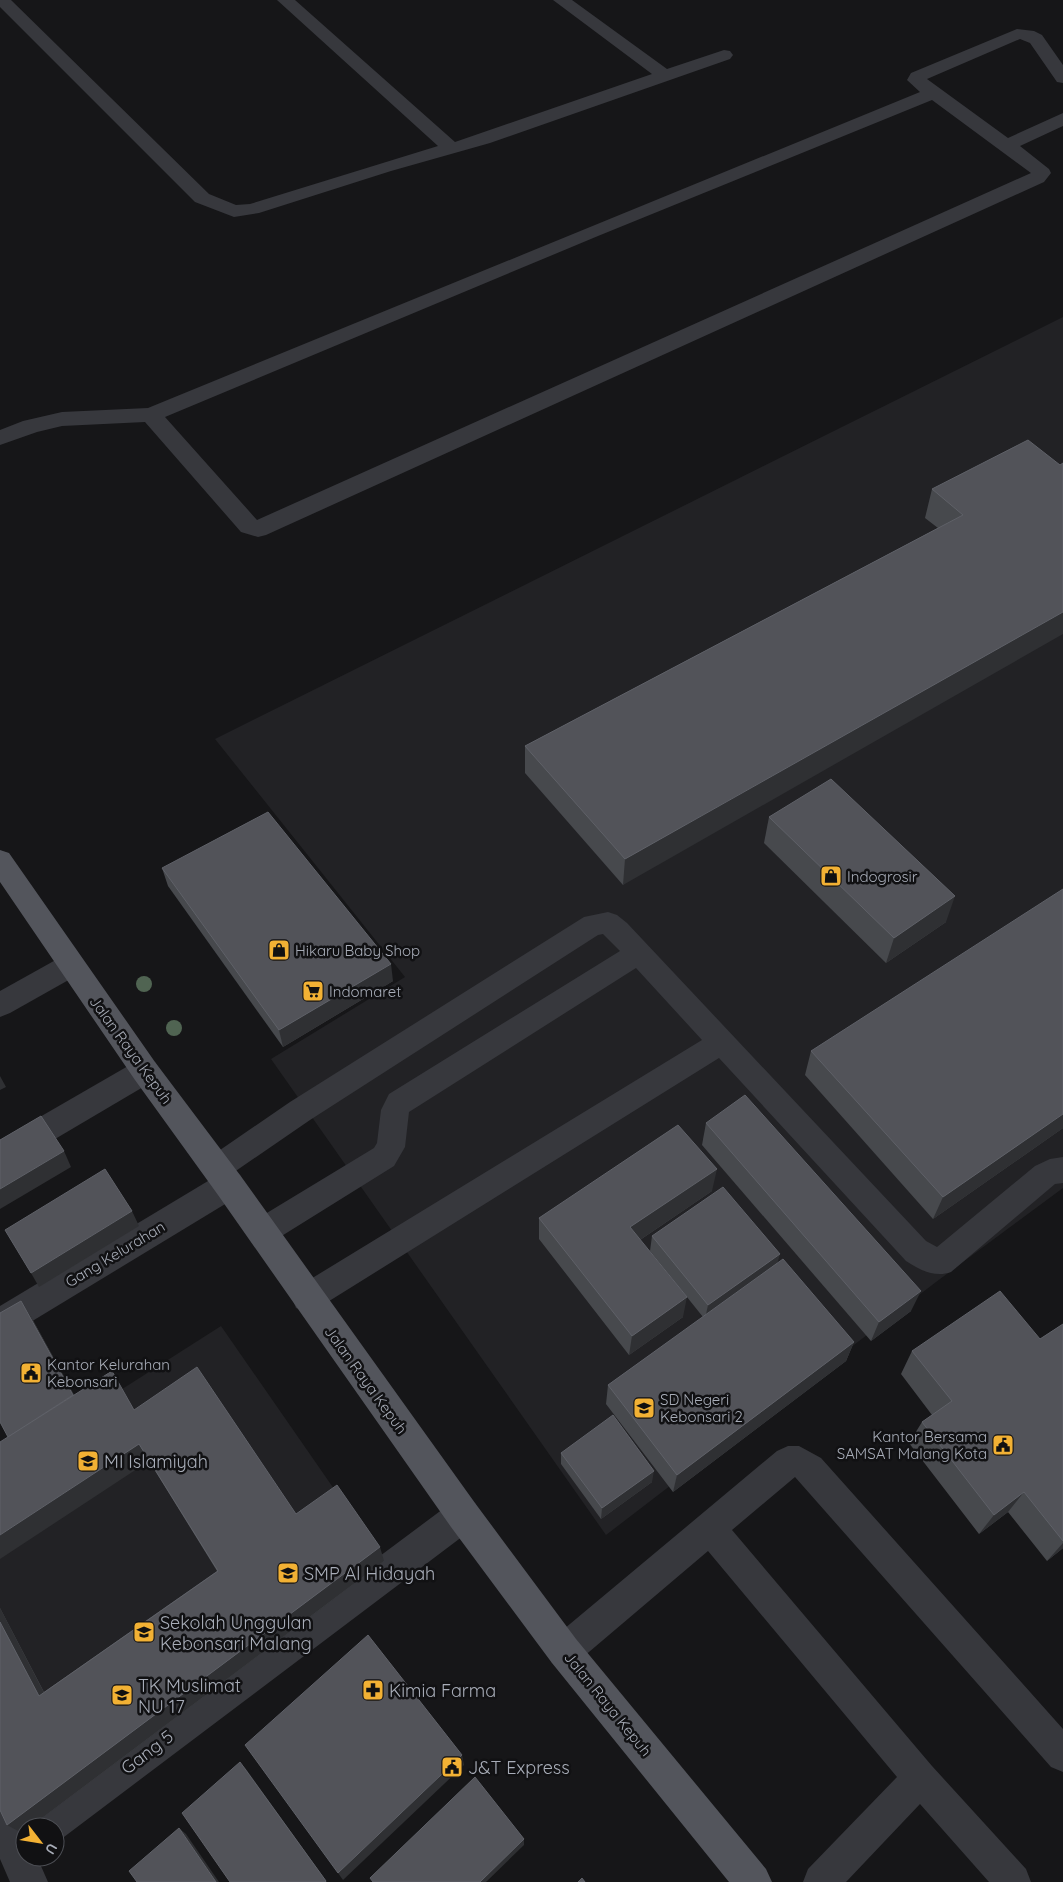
<svg xmlns="http://www.w3.org/2000/svg" width="1063" height="1882" font-family="Quicksand,sans-serif">
	<rect width="100%" height="100%" fill="#161618"/>
	<!-- built -->
	<g fill="#222225">
		<polygon points="1063,317 1063,1188 936,1282 606,1535 271,1059 405,977 215,739"/>
		<polygon points="221,1326 384,1561 25,1827 0,1790 0,1467"/>
	</g>
	<g fill="none" stroke-linecap="round" stroke-linejoin="round">
		<!-- service -->
		<g fill="#37383d" fill-rule="evenodd">
			<polygon points="0,0 11,0 209,194 236,205 250,204 438,146 277,0 295,0 455,142 652,74 553,0 572,0 667,69 724,50 730,51 733,55 730,59 490,143 391,171 259,213 234,217 195,202 0,7"/>
			<path d="M608,912L617,915L627,923L926,1241L937,1247L1035,1166L1050,1159L1063,1157V1183L1055,1184L951,1272C935,1278 920,1270 906,1261L719,1058L318,1308L307,1312L296,1308L292,1298L296,1288L702,1040L636,968L409,1112L405,1147L394,1166L272,1242L262,1245L252,1242L247,1232L252,1222L374,1148L377,1143L381,1110L389,1094L620,951L603,934L598,935L310,1120L227,1177L217,1181L207,1177L203,1168L207,1159L290,1102L584,917Z"/>
			<polygon points="788,1446 799,1446 821,1458 1063,1729 1063,1772 1051,1767 795,1477 732,1530 932,1766 1026,1869 1031,1882 989,1882 920,1804 846,1882 803,1882 808,1869 897,1777 708,1551 576,1663 564,1668 552,1663 547,1651 552,1639 777,1451"/>
		</g>
		<!-- minor -->
		<g fill="#37383d" fill-rule="evenodd">
			<path d="M1017,29L1034,31L1042,35L1063,65V83L1057,82L1030,43L1020,39L927,79L1008,138L1063,113V126L1020,146L1049,169L1051,173L1044,182L266,535L258,537L241,532L145,422L62,426L37,432L0,445V430L23,421L62,412L148,408L920,92L907,80L911,73ZM932,100L1031,173L257,520L165,417L598,236Z"/>
			<polygon points="71,953 81,957 85,965 81,973 10,1013 0,1017 0,991 61,957"/>
			<polygon points="145,1058 155,1062 159,1071 155,1080 11,1165 0,1169 0,1140 135,1062"/>
			<polygon points="229,1171 240,1175 244,1185 240,1195 11,1334 0,1338 0,1306 218,1175"/>
			<polygon points="463,1498 475,1503 480,1515 475,1527 60,1840 55,1842 55,1827 29,1827 34,1814 451,1503"/>
			<polygon points="0,1798 13,1803 25,1830 25,1857 37,1857 48,1882 10,1882 0,1859"/>
		</g>
		<!-- primary -->
		<polygon fill="#53555c" fill-rule="evenodd" points="0,850 9,853 155,1062 240,1175 475,1503 576,1639 766,1869 772,1882 729,1882 552,1663 451,1527 218,1195 135,1080 0,882"/>
	</g>
	<!-- trees -->
	<g fill="#506452">
		<circle cx="144" cy="984" r="8"/>
		<circle cx="174" cy="1028" r="8"/>
	</g>
	<!-- wall -->
	<g fill="#47494d">
		<polygon points="1060,465 623,885 525,773 525,746 938,528 925,518 932,489"/>
		<polygon points="769,817 946,922 886,963 764,843"/>
		<polygon points="162,868 393,981 283,1047 168,886"/>
		<polygon points="811,1051 1063,1128 933,1219 805,1075"/>
		<polygon points="706,1123 911,1311 871,1341 702,1145"/>
		<polygon points="712,1191 640,1240 683,1317 629,1355 539,1239 539,1218"/>
		<polygon points="652,1236 777,1264 854,1342 846,1361 673,1492 606,1404 608,1385 703,1317 650,1251"/>
		<polygon points="21,1301 30,1315 74,1395 134,1410 296,1514 384,1561 30,1827 25,1827 22,1833 0,1810 0,1608 44,1692 217,1571 149,1461 8,1437"/>
		<polygon points="1063,1324 1063,1548 1047,1561 1008,1512 979,1534 909,1443 922,1422 932,1415 901,1374 912,1351 1040,1339"/>
		<polygon points="561,1453 652,1482 601,1519 561,1464"/>
	</g>
	<!-- shaded-wall -->
	<g fill="#2f3033">
		<polygon points="1063,612 1063,634 623,885 625,859"/>
		<polygon points="955,896 946,922 886,963 894,938"/>
		<polygon points="391,964 393,981 283,1047 279,1030"/>
		<polygon points="0,1076 6,1087 0,1090"/>
		<polygon points="1063,1114 1063,1128 933,1219 943,1197"/>
		<polygon points="64,1151 71,1167 0,1209 0,1189"/>
		<polygon points="717,1169 712,1191 628,1248 630,1227"/>
		<polygon points="132,1211 139,1226 39,1287 31,1273"/>
		<polygon points="780,1254 776,1268 705,1319 708,1305"/>
		<polygon points="921,1291 911,1311 871,1341 879,1322"/>
		<polygon points="687,1297 683,1317 629,1355 632,1336"/>
		<polygon points="21,1301 30,1315 84,1413 20,1454"/>
		<polygon points="854,1342 846,1361 673,1492 677,1475"/>
		<polygon points="139,1444 149,1461 0,1559 0,1535"/>
		<polygon points="654,1471 652,1482 601,1519 602,1508"/>
		<polygon points="1024,1492 1008,1512 979,1534 994,1515"/>
		<polygon points="1063,1543 1063,1548 1047,1561"/>
		<polygon points="380,1547 384,1561 30,1827 25,1827 25,1831 22,1833 7,1825"/>
		<polygon points="0,1608 52,1708 39,1696 0,1622"/>
		<polygon points="462,1755 464,1765 343,1880 338,1873"/>
		<polygon points="240,1762 246,1769 327,1882 325,1882"/>
		<polygon points="179,1828 186,1834 219,1882 216,1882"/>
		<polygon points="524,1839 524,1845 486,1882 480,1882"/>
	</g>
	<!-- building -->
	<g fill="#525359" stroke="#5f6168">
		<polygon points="1028,440 1060,465 1063,463 1063,612 625,859 525,746 963,515 932,489"/>
		<polygon points="831,779 955,896 894,938 769,817"/>
		<polygon points="268,812 391,964 279,1030 162,868"/>
		<polygon points="1063,889 1063,1114 943,1197 811,1051"/>
		<polygon points="745,1095 921,1291 879,1322 706,1123"/>
		<polygon points="41,1116 64,1151 0,1189 0,1140"/>
		<polygon points="678,1125 717,1169 630,1227 687,1297 632,1336 539,1218"/>
		<polygon points="105,1169 132,1211 31,1273 5,1230"/>
		<polygon points="723,1187 780,1254 708,1305 652,1236"/>
		<polygon points="783,1259 854,1342 677,1475 608,1385"/>
		<polygon points="1000,1291 1040,1339 1063,1324 1063,1541 1024,1492 994,1515 922,1422 952,1401 912,1351"/>
		<polygon points="21,1301 73,1395 8,1437 0,1422 0,1313"/>
		<polygon points="197,1367 296,1514 337,1485 380,1547 7,1825 0,1810 0,1622 39,1696 218,1571 139,1444 0,1535 0,1442 112,1371 134,1410"/>
		<polygon points="613,1415 654,1471 602,1508 561,1453"/>
		<polygon points="368,1635 462,1755 338,1873 245,1745"/>
		<polygon points="240,1762 326,1881 325,1882 230,1882 182,1813"/>
		<polygon points="475,1777 524,1839 480,1882 373,1882 370,1878"/>
		<polygon points="179,1828 216,1882 137,1882 129,1871"/>
		<polygon points="582,1878 585,1882 578,1882"/>
	</g>
	<!-- icons -->
	<defs>
		<g id="shop-square" transform="scale(1.125)"><rect x="-9" y="-9" width="18" height="18" rx="4" fill="#f2b134" stroke="#111113"/><path d="M-5-2.5h2.3a2.7 3.5 0 0 1 5.4 0H5L5.5 6h-11ZM-1.5-2.5h3a1.5 2.3 0 0 0-3 0Z" fill="#111"/></g>
		<g id="supermarket-square" transform="scale(1.125)"><rect x="-9" y="-9" width="18" height="18" rx="4" fill="#f2b134" stroke="#111113"/><path d="M-6-5.5h2.5l.6 2H6L4.5 2H-2.5L-4.4-4H-6ZM-1.5 3.2a1.3 1.3 0 1 0 .1 0ZM3 3.2a1.3 1.3 0 1 0 .1 0Z" fill="#111"/></g>
		<g id="civic-square" transform="scale(1.125)"><rect x="-9" y="-9" width="18" height="18" rx="4" fill="#f2b134" stroke="#111113"/><path d="M-.6-6.5H3V-4.5H.6V-3L4-1V1h2V6H-6V1h2V-1L-.6-3ZM-1.2 2.5V6h2.4V2.5Z" fill="#111"/></g>
		<g id="school-square" transform="scale(1.125)"><rect x="-9" y="-9" width="18" height="18" rx="4" fill="#f2b134" stroke="#111113"/><path d="M0-5L7-2L0 1L-7-2ZM-4 1L0 2.5L4 1V4Q0 6-4 4Z" fill="#111"/></g>
		<g id="pharmacy-square" transform="scale(1.125)"><rect x="-9" y="-9" width="18" height="18" rx="4" fill="#f2b134" stroke="#111113"/><path d="M-2-6h4v4h4v4h-4v4h-4v-4h-4v-4h4Z" fill="#111"/></g>
	</defs>
	<g fill-rule="evenodd">
		<use href="#shop-square" x="831" y="876"/>
		<use href="#shop-square" x="279" y="950"/>
		<use href="#supermarket-square" x="313" y="991"/>
		<use href="#civic-square" x="31" y="1373"/>
		<use href="#school-square" x="644" y="1408"/>
		<use href="#civic-square" x="1003" y="1445"/>
		<use href="#school-square" x="88" y="1461"/>
		<use href="#school-square" x="288" y="1573"/>
		<use href="#school-square" x="144" y="1632"/>
		<use href="#pharmacy-square" x="373" y="1690"/>
		<use href="#school-square" x="122" y="1695"/>
		<use href="#civic-square" x="452" y="1767"/>
	</g>
	<g text-anchor="middle" dominant-baseline="central" stroke-width="5" stroke-linejoin="round" paint-order="stroke">
		<!-- poi labels -->
		<g font-size="15" fill="#a8adb8" stroke="#111113" text-anchor="start">
			<text x="847" y="876">Indogrosir</text>
			<text x="295" y="950">Hikaru Baby Shop</text>
			<text x="329" y="991">Indomaret</text>
			<text x="47" y="1364">Kantor Kelurahan<tspan x="47" dy="17">Kebonsari</tspan></text>
			<text x="660" y="1399">SD Negeri<tspan x="660" dy="17">Kebonsari 2</tspan></text>
			<text x="987" y="1436" text-anchor="end">Kantor Bersama<tspan x="987" dy="17">SAMSAT Malang Kota</tspan></text>
		</g>
		<!-- street labels -->
		<g font-size="15" fill="#a8adb8" stroke="#111113">
			<text transform="translate(131 1050) rotate(54)">Jalan Raya Kepuh</text>
			<text transform="translate(115 1254) rotate(-31)">Gang Kelurahan</text>
			<text transform="translate(366 1380) rotate(54)">Jalan Raya Kepuh</text>
			<text transform="translate(608 1704) rotate(51)">Jalan Raya Kepuh</text>
		</g>
		<!-- near-poi labels -->
		<g font-size="18" fill="#a8adb8" stroke="#111113" text-anchor="start">
			<text x="104" y="1461">MI Islamiyah</text>
			<text x="304" y="1573">SMP Al Hidayah</text>
			<text x="160" y="1622">Sekolah Unggulan<tspan x="160" dy="21">Kebonsari Malang</tspan></text>
			<text x="138" y="1685">TK Muslimat<tspan x="138" dy="21">NU 17</tspan></text>
			<text x="389" y="1690">Kimia Farma</text>
			<text x="468" y="1767">J&amp;T Express</text>
		</g>
		<!-- near-street labels -->
		<g font-size="18" fill="#a8adb8" stroke="#111113">
			<text transform="translate(147 1752) rotate(-37)">Gang 5</text>
		</g>
	</g>
	<!-- north arrow -->
	<g transform="translate(40 1842) rotate(121)"><circle r="24" fill="#111113" stroke="#4d4f55"/>
	<path d="M0-4L9 19L0 12L-9 19Z" fill="#f2b134"/>
	<text y="-8" font-size="14" font-weight="bold" text-anchor="middle" fill="#a8adb8">U</text>
	</g>
</svg>
